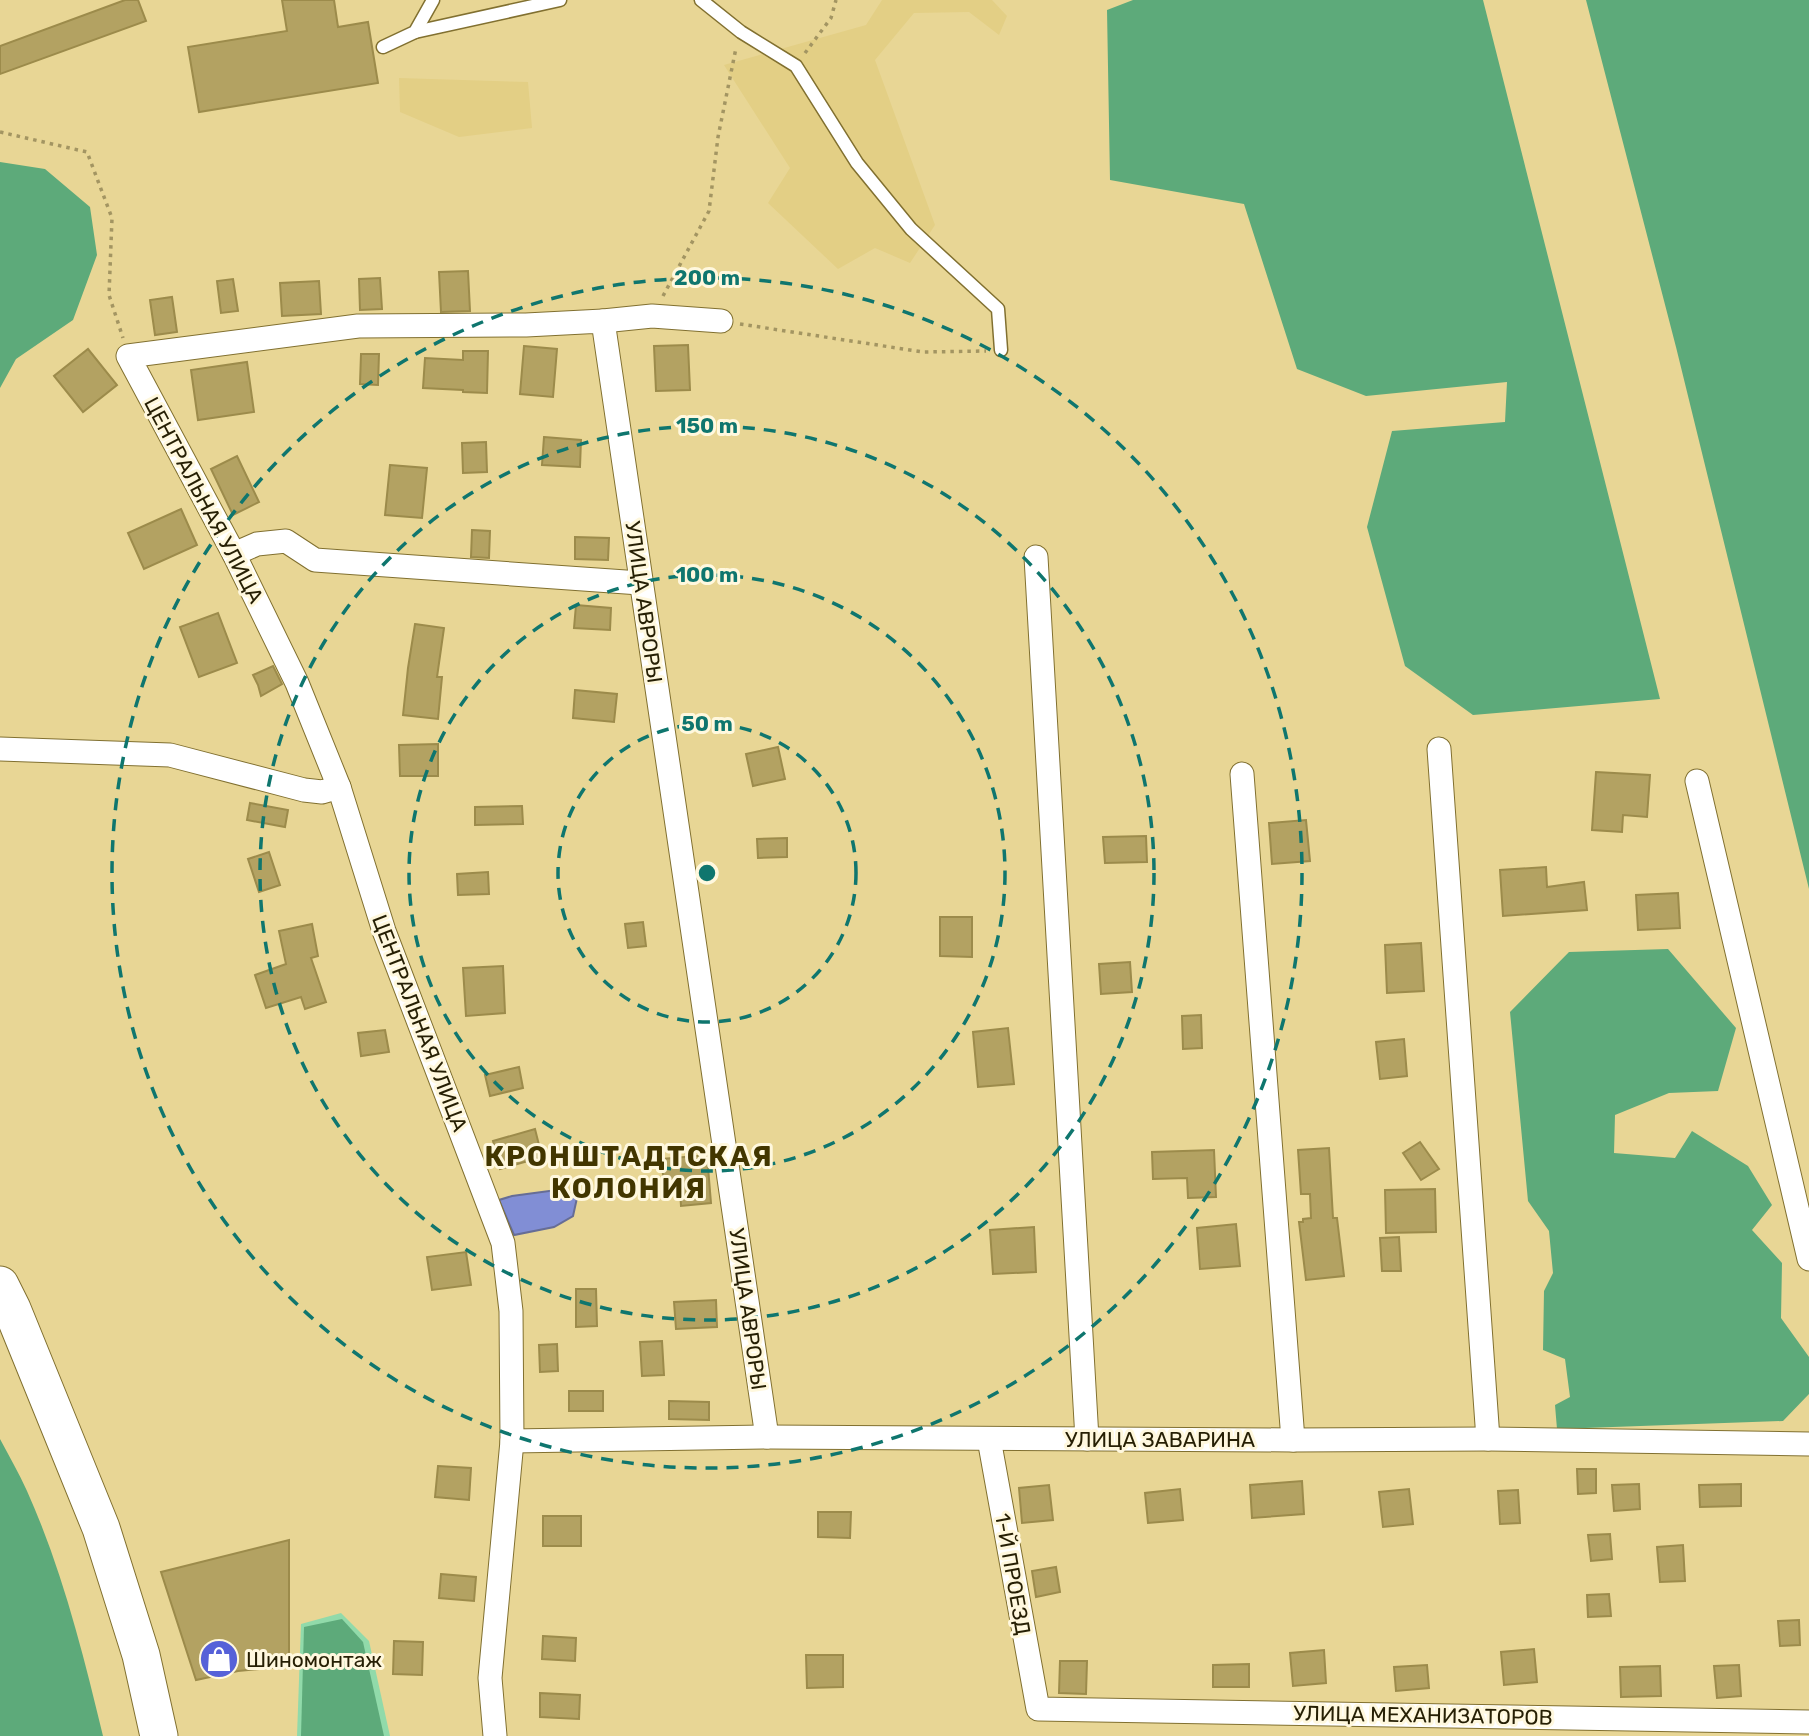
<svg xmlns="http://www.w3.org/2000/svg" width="1809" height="1736" font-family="Rubik,sans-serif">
	<rect width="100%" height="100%" fill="#e8d695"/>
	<!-- built -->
	<g fill="#e3cf85">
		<polygon points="882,0 992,0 1007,16 999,35 969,12 914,13 875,60 935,225 910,263 875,248 838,269 768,203 790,168 724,65 866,25"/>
		<polygon points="399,78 528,82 532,128 459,137 400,112"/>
	</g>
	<!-- green -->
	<polygon fill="#91daaa" points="341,1613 369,1641 390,1736 297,1736 301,1624"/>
	<!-- forest -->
	<g fill="#5daa7a">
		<polygon points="1133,0 1483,0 1660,699 1473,715 1405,666 1367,527 1392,431 1505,422 1507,382 1366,396 1297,369 1244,204 1110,180 1107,10"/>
		<polygon points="1586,0 1809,0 1809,889 1676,347"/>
		<polygon points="0,162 45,169 90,207 97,255 73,320 16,359 0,388"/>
		<polygon points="1668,949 1736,1028 1718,1091 1669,1093 1615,1115 1614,1153 1675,1158 1692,1131 1748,1166 1772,1205 1752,1230 1782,1263 1781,1318 1809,1357 1809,1394 1783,1421 1557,1429 1555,1405 1570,1397 1565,1359 1543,1350 1544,1291 1553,1273 1549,1231 1528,1201 1510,1012 1569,952"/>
		<path d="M0,1439C9,1456 19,1473 27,1491C62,1569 83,1653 103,1736H0Z"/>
		<polygon points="342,1619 363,1642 384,1736 301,1736 304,1627"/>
	</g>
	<!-- water -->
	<polygon fill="#818ed5" stroke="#666d96" stroke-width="2" points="564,1189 577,1198 573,1216 554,1227 514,1235 499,1200 512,1196"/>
	<!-- building -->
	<g fill="#b3a262" stroke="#9c8b4b" stroke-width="2">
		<polygon points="125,0 138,0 146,21 0,74 0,46"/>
		<polygon points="282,0 334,0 338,27 368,22 378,83 199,112 188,47 287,31"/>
		<polygon points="468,271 470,311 441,312 439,272"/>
		<polygon points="380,278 382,309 360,310 359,279"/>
		<polygon points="233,279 238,311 221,313 217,281"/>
		<polygon points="319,281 321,314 282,316 280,283"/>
		<polygon points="172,297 177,332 155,335 150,300"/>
		<polygon points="688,345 690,390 656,391 654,346"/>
		<polygon points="524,346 557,349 553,397 520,394"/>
		<polygon points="88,349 117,385 83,412 54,376"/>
		<polygon points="463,351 488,351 487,393 463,392 463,390 423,388 425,358 463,360"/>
		<polygon points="361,354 379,354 378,385 360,384"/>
		<polygon points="247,362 254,412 198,420 191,370"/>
		<polygon points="544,437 581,440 580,467 542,465"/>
		<polygon points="486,442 487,472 463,473 462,443"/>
		<polygon points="237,456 259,502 233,515 211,469"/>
		<polygon points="390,465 427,468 422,518 385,515"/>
		<polygon points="181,509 197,545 144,569 128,533"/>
		<polygon points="472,530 490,531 489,558 471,557"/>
		<polygon points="575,537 609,538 608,560 575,559"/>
		<polygon points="576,605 611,608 610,630 574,628"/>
		<polygon points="218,613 237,663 199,677 180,627"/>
		<polygon points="415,624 444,628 437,677 442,677 438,719 403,715 408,668"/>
		<polygon points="273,666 282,684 261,696 258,685 253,675"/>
		<polygon points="575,690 617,694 614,722 573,718"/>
		<polygon points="438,744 438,776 400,776 399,745"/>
		<polygon points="778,747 785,779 753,786 746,754"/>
		<polygon points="1596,772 1650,775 1647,817 1623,815 1622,832 1592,830"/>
		<polygon points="250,803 288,810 285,827 247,820"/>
		<polygon points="522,806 523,824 475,825 475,807"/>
		<polygon points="1306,820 1310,861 1272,864 1269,823"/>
		<polygon points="1146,836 1147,862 1105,863 1103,837"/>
		<polygon points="787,838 787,857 758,858 757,839"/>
		<polygon points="269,852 280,885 259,892 248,859"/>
		<polygon points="1546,867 1547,887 1584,882 1587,910 1503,916 1500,870"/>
		<polygon points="488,872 489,894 458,895 457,874"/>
		<polygon points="1678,893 1680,928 1638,930 1636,895"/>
		<polygon points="940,917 972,917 972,957 940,956"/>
		<polygon points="643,922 646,946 628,948 625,924"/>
		<polygon points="312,924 318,956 311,958 326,1002 305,1009 301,997 266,1008 255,975 286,964 279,931"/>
		<polygon points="1421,943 1424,991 1387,993 1385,945"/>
		<polygon points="1130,962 1132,992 1101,994 1099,964"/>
		<polygon points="503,966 505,1013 466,1016 463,968"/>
		<polygon points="1201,1015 1202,1048 1183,1049 1182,1016"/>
		<polygon points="1008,1028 1014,1084 978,1087 973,1032"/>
		<polygon points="385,1030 389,1052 361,1056 358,1033"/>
		<polygon points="1404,1039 1407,1076 1380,1079 1376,1042"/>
		<polygon points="519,1067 523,1088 490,1096 485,1075"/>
		<polygon points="535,1129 542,1157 500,1169 493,1141"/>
		<polygon points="1420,1142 1439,1169 1421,1180 1403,1153"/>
		<polygon points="1329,1148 1333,1218 1337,1218 1344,1276 1306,1280 1299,1222 1303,1222 1303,1219 1311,1218 1310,1194 1301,1194 1298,1150"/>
		<polygon points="1214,1150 1216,1197 1188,1198 1187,1178 1153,1179 1152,1152"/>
		<polygon points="707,1155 711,1203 681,1206 680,1191 664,1193 662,1159"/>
		<polygon points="1435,1189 1436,1232 1386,1233 1385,1190"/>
		<polygon points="1236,1224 1240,1266 1200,1269 1197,1228"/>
		<polygon points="1034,1227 1036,1272 993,1274 990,1230"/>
		<polygon points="1399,1237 1401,1271 1382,1271 1380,1238"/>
		<polygon points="466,1252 471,1285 432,1290 427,1257"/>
		<polygon points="576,1289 596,1289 597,1326 576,1327"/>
		<polygon points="716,1300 717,1327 676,1329 674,1302"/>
		<polygon points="662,1341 664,1375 642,1376 640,1342"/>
		<polygon points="557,1344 558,1371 540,1372 539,1345"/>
		<rect x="569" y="1391" width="34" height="20"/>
		<polygon points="669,1401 709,1402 709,1420 669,1419"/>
		<polygon points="438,1466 471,1468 469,1500 435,1497"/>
		<polygon points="1577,1469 1596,1469 1596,1493 1578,1494"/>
		<polygon points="1302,1481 1304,1514 1252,1518 1250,1485"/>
		<polygon points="1639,1484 1640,1509 1614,1511 1612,1485"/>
		<polygon points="1741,1484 1741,1506 1700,1507 1699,1485"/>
		<polygon points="1049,1485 1053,1520 1022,1523 1019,1488"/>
		<polygon points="1180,1489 1183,1520 1148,1523 1145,1493"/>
		<polygon points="1409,1489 1413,1524 1383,1527 1379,1492"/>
		<polygon points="1518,1490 1520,1523 1500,1524 1498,1491"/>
		<polygon points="818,1512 851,1512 850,1538 818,1537"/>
		<rect x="543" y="1516" width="38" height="30"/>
		<polygon points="1610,1534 1612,1559 1591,1561 1588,1535"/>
		<polygon points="289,1540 289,1666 238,1671 196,1680 161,1572"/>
		<polygon points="1683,1545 1685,1581 1660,1582 1657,1547"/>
		<polygon points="1056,1567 1060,1592 1036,1597 1032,1571"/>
		<polygon points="441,1574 476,1577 474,1601 439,1598"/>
		<polygon points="1609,1594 1611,1616 1588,1617 1587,1595"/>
		<polygon points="1799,1620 1800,1645 1780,1646 1778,1621"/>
		<polygon points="543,1636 576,1638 575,1661 542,1659"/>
		<polygon points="394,1641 423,1642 422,1675 393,1674"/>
		<polygon points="1534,1649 1537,1682 1504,1685 1501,1652"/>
		<polygon points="1324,1650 1326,1683 1293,1686 1290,1653"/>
		<polygon points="806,1655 843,1655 843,1687 807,1688"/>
		<polygon points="1060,1661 1087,1661 1086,1694 1059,1693"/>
		<polygon points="1249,1664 1249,1687 1213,1687 1213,1665"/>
		<polygon points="1427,1665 1429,1688 1396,1691 1394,1667"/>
		<polygon points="1739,1665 1741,1696 1717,1698 1714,1666"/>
		<polygon points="1660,1666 1661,1696 1621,1697 1620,1667"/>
		<polygon points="540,1693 580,1695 579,1719 540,1717"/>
	</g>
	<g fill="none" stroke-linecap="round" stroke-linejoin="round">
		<!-- lane casing -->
		<g stroke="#817030" stroke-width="15">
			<g id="lane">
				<polyline points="701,0 741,32 796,66 857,163 911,229 998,309 1001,350"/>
				<polyline points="415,32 560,0"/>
				<polyline points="383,47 415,32 433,0"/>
			</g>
		</g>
		<!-- street casing -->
		<g stroke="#817030" stroke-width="25">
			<g id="street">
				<polyline points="603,321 652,316 721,321"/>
				<polyline points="234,554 257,544 286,541 315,560 640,583"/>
				<polyline points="1036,557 1087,1439"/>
				<polyline points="0,749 170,755 304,790 322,792 339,787"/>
				<polyline points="1439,749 1488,1439"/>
				<polyline points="1242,774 1293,1440"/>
				<polyline points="1697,781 1809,1259"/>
				<polyline points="989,1439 1038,1709 1809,1722"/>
				<polyline points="512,1441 767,1437 1293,1440 1488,1439 1809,1444"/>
				<polyline points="495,1736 490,1678 512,1441 511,1311 503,1243 384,931 339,787 297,683 234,554 128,356 358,326 526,325 603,321 767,1437"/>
			</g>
		</g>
		<!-- primary casing -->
		<g stroke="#817030" stroke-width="39">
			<polyline id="primary" points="0,1285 12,1309 101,1528 141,1655 159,1736"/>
		</g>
		<!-- path -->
		<g stroke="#a39562" stroke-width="3.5" stroke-dasharray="3.5 5" stroke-linecap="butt">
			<polyline points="805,53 831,18 836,0"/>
			<polyline points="0,132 87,152 112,218 109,295 123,338"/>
			<polyline points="663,296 709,211 718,137 736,48"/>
			<polyline points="740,324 923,352 986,351"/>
		</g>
		<!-- lane -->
		<use href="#lane" stroke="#fff" stroke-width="12"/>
		<!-- street -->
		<use href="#street" stroke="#fff" stroke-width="23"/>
		<!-- primary -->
		<use href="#primary" stroke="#fff" stroke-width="37"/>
	</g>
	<!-- distance rings -->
	<g fill="none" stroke="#0f766e" stroke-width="3.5" stroke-dasharray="12 9">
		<circle cx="707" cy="873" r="149"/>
		<circle cx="707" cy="873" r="298"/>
		<circle cx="707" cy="873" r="447"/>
		<circle cx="707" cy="873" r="595"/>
	</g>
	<!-- icons -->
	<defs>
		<g id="shop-disc" transform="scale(2.0125)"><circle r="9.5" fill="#5661d8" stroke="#fff8de"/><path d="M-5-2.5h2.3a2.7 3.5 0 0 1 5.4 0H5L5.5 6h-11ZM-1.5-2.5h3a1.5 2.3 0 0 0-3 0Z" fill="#fff"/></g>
	</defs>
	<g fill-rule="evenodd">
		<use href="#shop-disc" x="219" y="1659"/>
	</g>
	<g text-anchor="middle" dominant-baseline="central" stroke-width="6" stroke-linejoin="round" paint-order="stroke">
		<!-- street labels -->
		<g font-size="21" fill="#261f04" stroke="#fff8de">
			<text transform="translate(204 500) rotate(62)">ЦЕНТРАЛЬНАЯ УЛИЦА</text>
			<text transform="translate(644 602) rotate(82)">УЛИЦА АВРОРЫ</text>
			<text transform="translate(420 1023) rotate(69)">ЦЕНТРАЛЬНАЯ УЛИЦА</text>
			<text transform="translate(748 1309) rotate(82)">УЛИЦА АВРОРЫ</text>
			<text x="1160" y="1439">УЛИЦА ЗАВАРИНА</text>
			<text transform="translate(1013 1574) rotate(80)">1-Й ПРОЕЗД</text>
			<text transform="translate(1423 1715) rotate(1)">УЛИЦА МЕХАНИЗАТОРОВ</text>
		</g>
		<!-- poi labels -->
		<g font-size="21" fill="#261f04" stroke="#fff8de" text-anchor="start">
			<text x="246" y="1659">Шиномонтаж</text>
		</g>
		<!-- district labels -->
		<g font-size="28" font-weight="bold" letter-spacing="2" fill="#423600" stroke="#fff8de">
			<text x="629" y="1156">КРОНШТАДТСКАЯ<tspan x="629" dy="32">КОЛОНИЯ</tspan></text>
		</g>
	</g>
	<circle cx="707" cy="873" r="10" fill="#0f766e" stroke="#fff8de" stroke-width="3.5"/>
	<g font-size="21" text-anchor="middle" font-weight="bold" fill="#0f766e" stroke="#fff8de" stroke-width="6" stroke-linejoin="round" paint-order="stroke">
		<text x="707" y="285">200 m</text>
		<text x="707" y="433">150 m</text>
		<text x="707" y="582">100 m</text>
		<text x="707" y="731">50 m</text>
	</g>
</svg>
